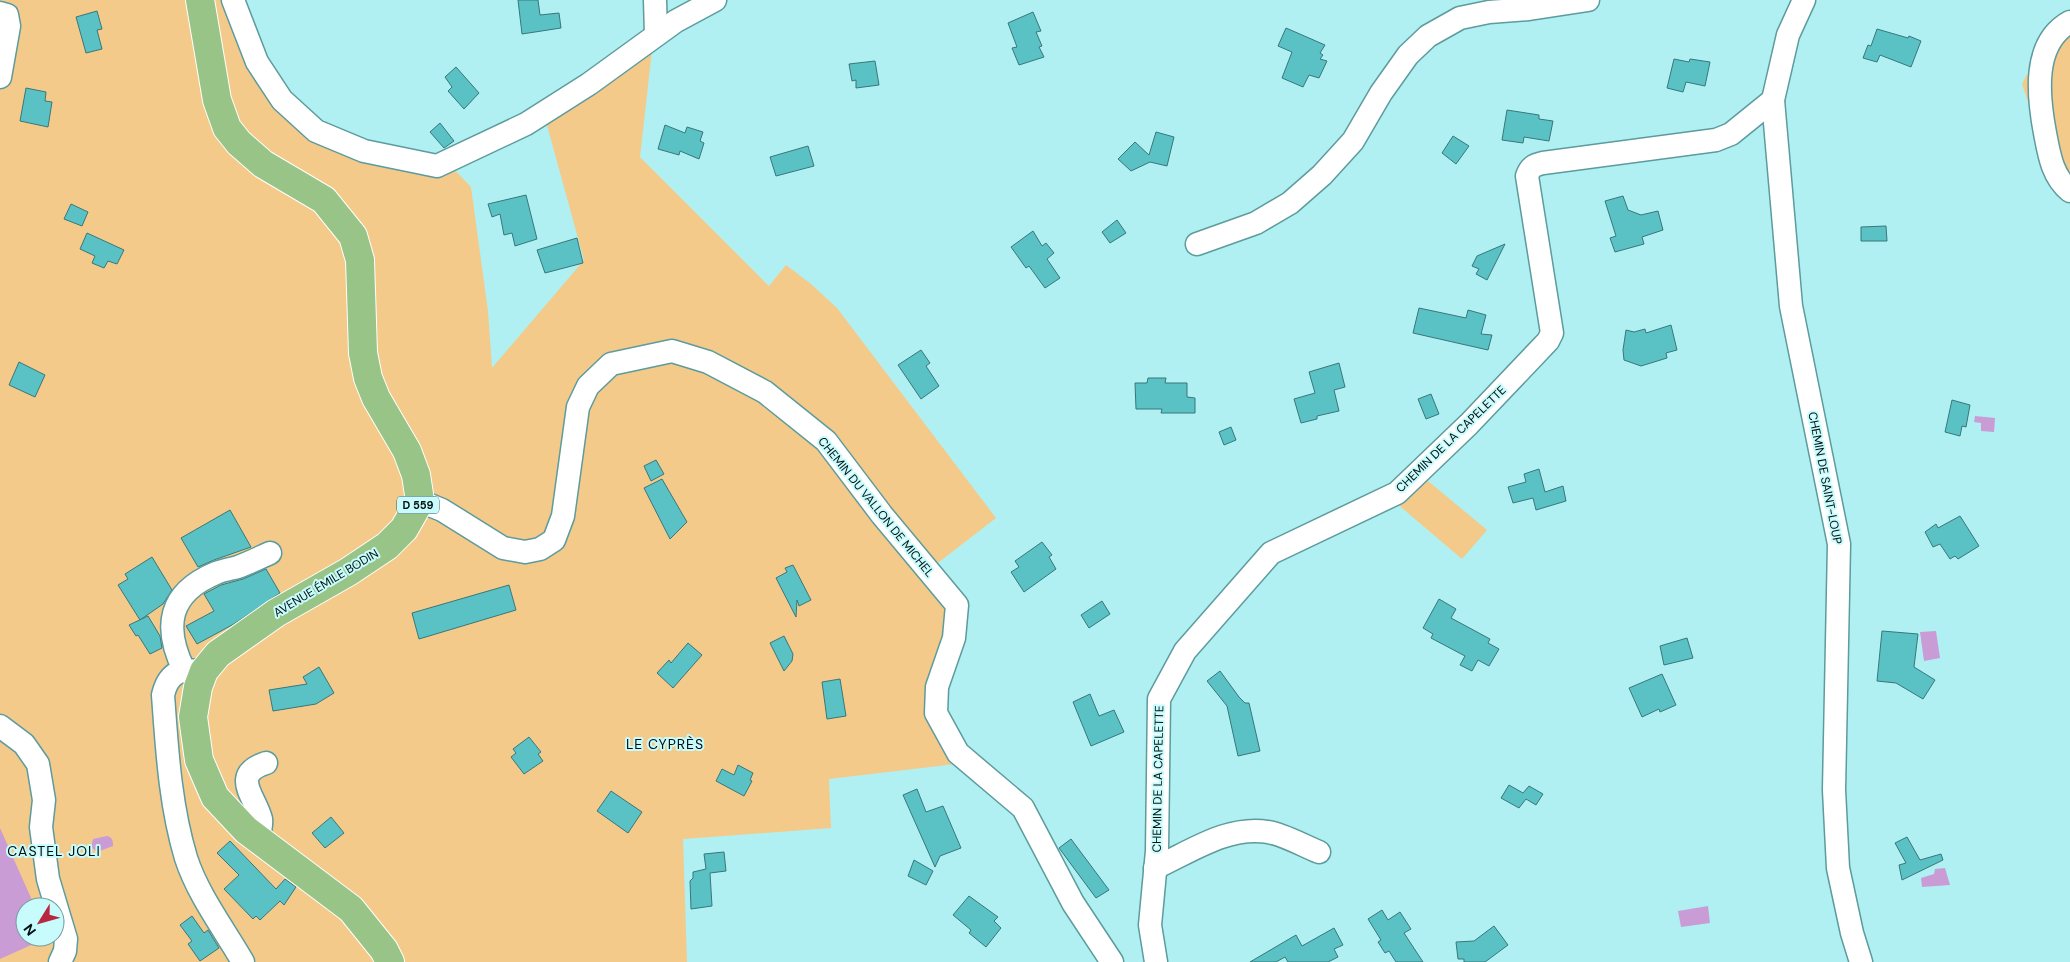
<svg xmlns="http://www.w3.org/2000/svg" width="2070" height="962" font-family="'DM Sans',sans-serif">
	<rect width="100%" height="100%" fill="#b0f0f2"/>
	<!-- green -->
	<g fill="#f3ca89" fill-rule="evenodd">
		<path d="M0,0H226L306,133L448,163L471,187L488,311L492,368L584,260L545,118L653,41L640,157L769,286L786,265L811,284L837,308L996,518L930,569L961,623L936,702L964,763L829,779L831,828L683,839L687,962H0ZM25,907H55V937H25Z"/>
		<polygon points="2070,18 2070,188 2046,157 2022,84 2052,26"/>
		<polygon points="1422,476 1487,530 1462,559 1395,502"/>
	</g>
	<!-- water -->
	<g fill="#c99cd6">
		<polygon points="1975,416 1995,418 1994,432 1981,431 1981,423 1974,422"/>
		<polygon points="1936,631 1940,658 1924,661 1920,632"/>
		<polygon points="0,828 35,907 25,907 25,937 49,937 0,959"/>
		<path d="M107,836C112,837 113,840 113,846L97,852L91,847L93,839Z"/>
		<polygon points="1945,868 1950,885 1922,887 1921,878 1934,874 1935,869"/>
		<polygon points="1708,906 1710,923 1681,927 1678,911"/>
	</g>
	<!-- building -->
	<g fill="#5ac2c5" stroke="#397779">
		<polygon points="518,0 538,0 540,15 559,13 561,28 522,34"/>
		<polygon points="97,11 102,29 97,30 102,49 86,53 76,17"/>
		<polygon points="1033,12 1041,31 1036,32 1042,46 1039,47 1044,57 1019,65 1012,48 1017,47 1008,23"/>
		<polygon points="1286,28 1325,45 1320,53 1323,55 1320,59 1327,61 1319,78 1309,75 1303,87 1282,78 1292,52 1278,46"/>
		<polygon points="1877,29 1908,38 1909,36 1921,41 1911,67 1880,55 1877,62 1863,58 1868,45 1871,46"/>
		<polygon points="1674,59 1689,62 1690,59 1710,62 1705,86 1686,82 1683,92 1667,88"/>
		<polygon points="875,61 879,85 856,88 856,80 852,81 849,64"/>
		<polygon points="456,67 479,93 464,109 448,91 452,87 445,77"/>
		<polygon points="26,88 46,92 45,101 52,102 48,127 20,121"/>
		<polygon points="1507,110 1539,115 1539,119 1553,121 1549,141 1524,137 1523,143 1502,140"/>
		<polygon points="440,123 454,141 444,148 430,132"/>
		<polygon points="665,125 685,133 687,127 703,132 700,141 704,143 699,159 680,151 679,155 658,149"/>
		<polygon points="1156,132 1174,137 1167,166 1150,162 1131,171 1118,159 1135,142 1149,155"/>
		<polygon points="1453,136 1469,146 1456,164 1442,153"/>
		<polygon points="808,146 814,166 776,176 770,157"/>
		<polygon points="526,195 537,239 515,246 512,233 504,235 500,214 492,217 488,204"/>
		<polygon points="1623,196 1628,210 1641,215 1658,211 1663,230 1642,237 1644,244 1615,252 1610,238 1616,236 1605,201"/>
		<polygon points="71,204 88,212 82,226 64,219"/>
		<polygon points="1117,220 1126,233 1110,243 1102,232"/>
		<polygon points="1886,226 1887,241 1861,241 1861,227"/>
		<polygon points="1033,231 1042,246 1046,243 1054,253 1047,259 1060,278 1045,288 1029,266 1026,268 1011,247"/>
		<polygon points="87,233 124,250 117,264 108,261 104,268 92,263 95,256 80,249"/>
		<polygon points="577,238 583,263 545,273 537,250"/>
		<polygon points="1505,244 1487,280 1476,274 1479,269 1472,266 1477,256"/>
		<polygon points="1419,308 1466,318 1468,310 1486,315 1481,334 1492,335 1488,350 1413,333"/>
		<polygon points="1671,325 1677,350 1666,353 1667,358 1641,366 1624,360 1623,350 1626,330 1634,332 1645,329 1646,333"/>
		<polygon points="921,350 930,363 926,366 939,386 921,399 898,365"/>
		<polygon points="19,362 45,375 35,397 9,385"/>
		<polygon points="1339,363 1345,387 1334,390 1339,411 1317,416 1317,419 1301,423 1294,399 1315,393 1309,372"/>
		<polygon points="1148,378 1166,378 1165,383 1187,383 1187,397 1195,398 1195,413 1161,413 1162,409 1136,409 1135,383 1147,383"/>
		<polygon points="1431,394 1439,414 1426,419 1418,399"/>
		<polygon points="1952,400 1970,405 1966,427 1962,426 1960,436 1945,432"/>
		<polygon points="1231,427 1236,440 1224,445 1219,432"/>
		<polygon points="656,460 664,474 651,481 644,466"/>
		<polygon points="1539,469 1545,492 1563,486 1566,501 1536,510 1533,498 1513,503 1508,487 1526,482 1524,474"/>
		<polygon points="662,479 687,522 670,539 644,488"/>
		<polygon points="230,510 251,547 214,560 198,567 181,538"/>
		<polygon points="1960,516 1979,546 1958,559 1955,556 1950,559 1940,544 1933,547 1925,532 1936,524 1938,528"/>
		<polygon points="1042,542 1052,555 1049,557 1056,569 1024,592 1011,572 1019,567 1015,561"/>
		<polygon points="152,557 172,590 163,604 140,620 118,585 128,579 125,574"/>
		<polygon points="793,565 811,600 799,606 797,600 796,617 776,578 787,572 785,568"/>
		<polygon points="266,569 280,593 234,624 197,644 186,626 214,611 204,594 221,585 243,579"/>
		<polygon points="509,585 516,610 419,639 412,613"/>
		<polygon points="1439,599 1456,609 1451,618 1490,639 1488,643 1499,649 1489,666 1478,660 1472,671 1460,665 1465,656 1431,638 1433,634 1423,628"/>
		<polygon points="1102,601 1110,614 1089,628 1081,615"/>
		<polygon points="148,616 160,636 162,648 150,654 138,635 136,636 129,625"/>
		<polygon points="1882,631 1918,634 1914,667 1935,680 1923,699 1896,683 1877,681"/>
		<polygon points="784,636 793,654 792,661 784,671 770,643"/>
		<polygon points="1687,638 1693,658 1664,665 1660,646"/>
		<polygon points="688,643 702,655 673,688 657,673 669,660 671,663"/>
		<polygon points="319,667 334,693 316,704 273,711 269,690 307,684 303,677"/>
		<polygon points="1220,671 1239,697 1245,703 1249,703 1260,751 1238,756 1227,706 1207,681"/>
		<polygon points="1662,674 1676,705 1660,712 1659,709 1642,717 1629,688"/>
		<polygon points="840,679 846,716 827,719 822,682"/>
		<polygon points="1090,694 1099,716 1114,710 1124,732 1091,746 1073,702"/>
		<polygon points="529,737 541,752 538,754 543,761 524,774 511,757 516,753 513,749"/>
		<polygon points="738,765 753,773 750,780 752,781 744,796 716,781 722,769 734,775"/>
		<polygon points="1509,785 1523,793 1529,786 1543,794 1536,805 1526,799 1519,808 1501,798"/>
		<polygon points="917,789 926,812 943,806 961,848 940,856 935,867 903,795"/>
		<polygon points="611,791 642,812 628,833 597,811"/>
		<polygon points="331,817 344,833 325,848 312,833"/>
		<polygon points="1907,837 1920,860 1941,854 1943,860 1902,880 1899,865 1906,863 1895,843"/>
		<polygon points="1071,839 1109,890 1096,898 1059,848"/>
		<polygon points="230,841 276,889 285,879 296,887 284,905 280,901 260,920 256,916 253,919 224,889 239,875 217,853"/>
		<polygon points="724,852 726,871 710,873 712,906 691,909 690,881 693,878 693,872 706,869 704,854"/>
		<polygon points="914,860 933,871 926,885 908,876"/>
		<polygon points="969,896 998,917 994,921 1001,928 986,947 969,933 971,930 953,915"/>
		<polygon points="1382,910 1388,920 1400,912 1411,929 1404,933 1423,962 1396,962 1389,951 1385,953 1378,942 1381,940 1368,919"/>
		<polygon points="192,916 204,933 208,930 219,948 200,961 188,944 192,941 180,925"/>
		<polygon points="1494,926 1508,945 1485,962 1464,962 1464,959 1458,959 1456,942 1474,941"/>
		<polygon points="1334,928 1343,945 1334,949 1338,957 1328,962 1288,962 1285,957 1276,962 1250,962 1296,935 1302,946"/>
	</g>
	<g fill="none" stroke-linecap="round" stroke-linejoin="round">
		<!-- minor casing -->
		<g stroke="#5d9b9d" stroke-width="25">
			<g id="minor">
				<polyline points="233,0 257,62 282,100 316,131 364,151 437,166 526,124 589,84 676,21 715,0"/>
				<polyline points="655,0 656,35"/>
				<polyline points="1804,0 1788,35 1773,100 1791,306 1839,544 1834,790 1838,868 1852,933 1861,962"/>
				<polyline points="0,13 7,15 9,26 0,77"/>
				<path d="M2070,22C2032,43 2038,96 2045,133C2049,154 2052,176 2070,191"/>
				<polyline points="1197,244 1256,223 1290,203 1322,175 1353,141 1381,93 1408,55 1428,36 1460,18 1489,12 1529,9 1588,0"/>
				<polyline points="420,501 442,510 503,548 525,552 540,549 554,540 563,516 578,407 588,386 611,364 672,351 708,362 765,392 826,441 882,515 957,605 954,638 937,687 936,713 958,753 1023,808 1073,903 1112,962"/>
				<path d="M184,670C163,627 168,593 216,573C223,570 231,569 238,567C249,563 259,558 270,553"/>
				<path d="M204,671C182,669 169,670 163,695C167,749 170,805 186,858C198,895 224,929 243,962"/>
				<polyline points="0,726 24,744 38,764 44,800 41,827 48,879 66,939 65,951 60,962"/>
				<path d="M258,839C260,832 262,825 261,819C255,796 230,775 266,763"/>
				<path d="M1155,868C1190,852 1228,825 1268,832C1283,834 1304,846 1319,852"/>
				<path d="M1156,962L1150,925L1157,851L1159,699L1185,651L1271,553L1397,493L1469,424L1548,341L1552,333L1527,176C1530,167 1534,165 1543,163L1716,140L1731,134L1773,100"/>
			</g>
		</g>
		<!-- major casing -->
		<g stroke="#fff" stroke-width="30">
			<polyline id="major" points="200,0 217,100 227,128 239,143 263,164 324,200 353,236 360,260 363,353 368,378 376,398 407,451 416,475 420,501 404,529 387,546 348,572 276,613 218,654 204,671 198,687 193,717 199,760 215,797 246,830 351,909 384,950 390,962"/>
		</g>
		<!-- minor -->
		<use href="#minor" stroke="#fff" stroke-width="22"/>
		<!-- major -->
		<use href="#major" stroke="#98c587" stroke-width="28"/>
	</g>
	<g text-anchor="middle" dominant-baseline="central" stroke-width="4" stroke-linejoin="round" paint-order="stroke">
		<!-- shield labels -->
		<rect fill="#c8fbfc" stroke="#3c5657" stroke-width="1" x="397" y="496.5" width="42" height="17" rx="4"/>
		<g font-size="11" font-weight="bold" fill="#000f10">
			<text x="418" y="505">D 559</text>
		</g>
		<!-- street labels -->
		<g font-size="12" fill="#000f10" stroke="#c8fbfc">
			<text transform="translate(1451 439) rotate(-44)">CHEMIN DE LA CAPELETTE</text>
			<text transform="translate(1825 478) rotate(79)">CHEMIN DE SAINT-LOUP</text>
			<text transform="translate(876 507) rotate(51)">CHEMIN DU VALLON DE MICHEL</text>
			<text transform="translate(326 583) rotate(-31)">AVENUE ÉMILE BODIN</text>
			<text transform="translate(1158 779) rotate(-89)">CHEMIN DE LA CAPELETTE</text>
		</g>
		<!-- neighbourhood labels -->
		<g font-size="14" letter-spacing="1" fill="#000f10" stroke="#c8fbfc">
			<text x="665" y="744">LE CYPRÈS</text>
			<text x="54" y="851">CASTEL JOLI</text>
		</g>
	</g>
	<!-- north arrow -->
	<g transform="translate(40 922) rotate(233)"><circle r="24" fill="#c8fbfc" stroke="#789d9e"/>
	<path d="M0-4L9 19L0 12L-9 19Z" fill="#b8273e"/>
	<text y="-8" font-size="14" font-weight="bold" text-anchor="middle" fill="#000f10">N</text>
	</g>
</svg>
